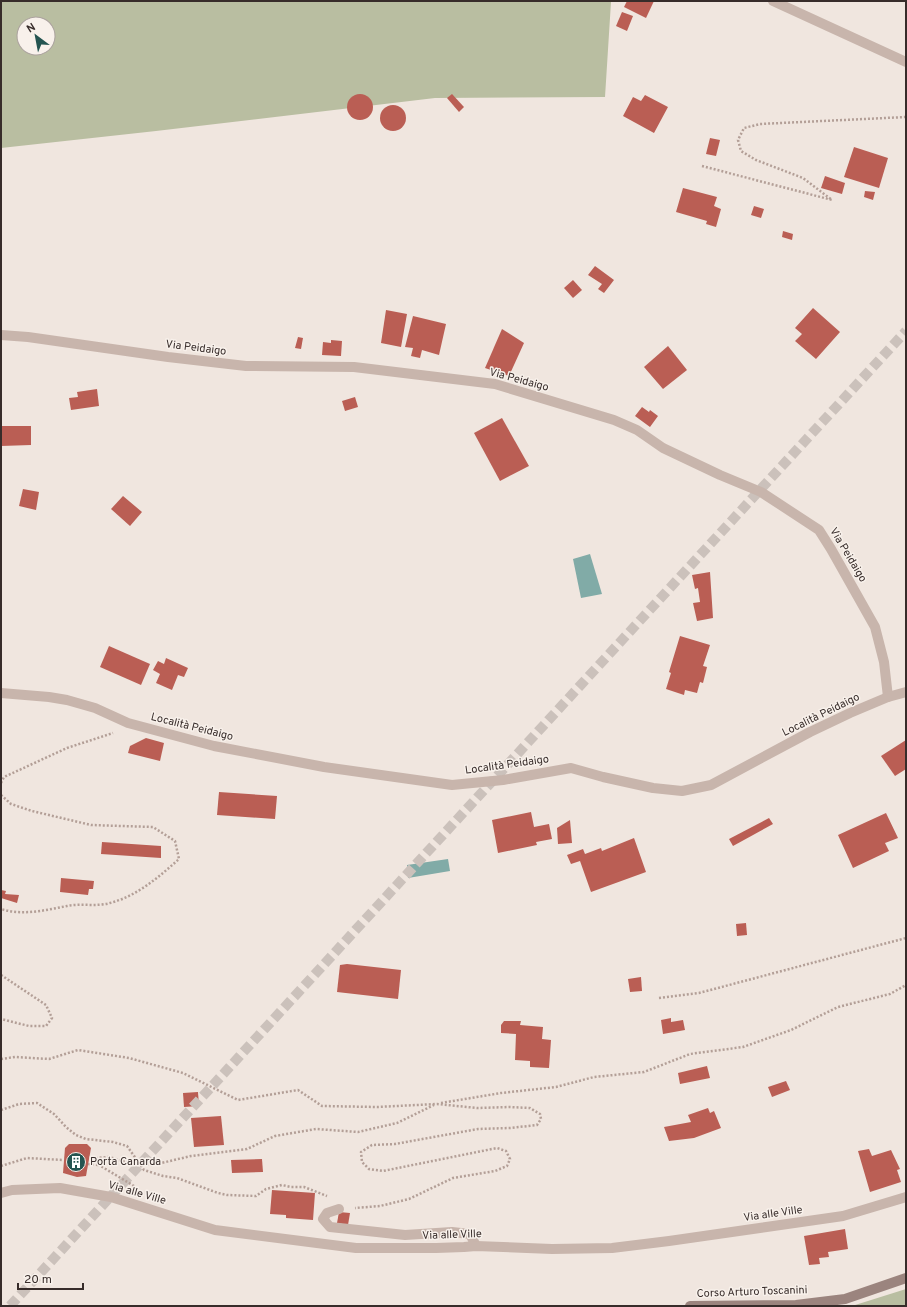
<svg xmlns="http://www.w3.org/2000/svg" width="907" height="1307" font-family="Overpass,sans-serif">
	<rect width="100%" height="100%" fill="#f0e6df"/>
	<!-- green -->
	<g fill="#b9bea1" fill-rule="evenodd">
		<path d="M1,1H604L611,2L605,97L435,98L156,131L1,148ZM24,24H48V48H24Z"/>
		<polygon points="906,1289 906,1306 852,1306"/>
	</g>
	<!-- water -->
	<g fill="#81aba7">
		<polygon points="590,554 602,594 581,598 573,559"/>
		<polygon points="448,859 450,871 408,878 407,865"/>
	</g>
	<!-- building -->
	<g fill="#ba5e54">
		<polygon points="627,1 654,1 646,18 624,7"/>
		<polygon points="622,12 633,16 627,31 616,26"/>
		<circle cx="360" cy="107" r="13"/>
		<polygon points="452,94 464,107 459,112 447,98"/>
		<polygon points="645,95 668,107 654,133 623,116 633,97 641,101"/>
		<circle cx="393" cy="118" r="13"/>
		<polygon points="710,138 720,140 716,156 706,154"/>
		<polygon points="854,147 888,158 879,188 844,177"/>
		<polygon points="825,176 845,183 842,194 821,188"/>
		<polygon points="683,188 717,197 714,206 721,209 716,227 706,224 707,221 676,212"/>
		<polygon points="865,191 875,192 873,200 864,197"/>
		<polygon points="754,206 764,209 761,218 751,215"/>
		<polygon points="783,231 793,234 792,240 782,237"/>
		<polygon points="595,266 614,280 604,293 598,289 602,284 588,275"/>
		<polygon points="573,280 582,290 573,298 564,288"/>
		<polygon points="813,308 840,332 816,359 795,341 802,334 795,328"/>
		<polygon points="386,310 407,314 401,347 381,343"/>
		<polygon points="413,316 446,324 439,355 422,350 420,358 411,356 413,348 405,347"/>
		<polygon points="502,329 524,343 509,376 485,368"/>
		<polygon points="298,337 303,338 301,349 295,348"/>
		<polygon points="331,340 342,341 341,356 322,355 323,342 331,343"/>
		<polygon points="668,346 687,370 663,389 644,367"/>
		<polygon points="97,389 99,406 71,410 69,398 78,397 77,392"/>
		<polygon points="355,397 358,407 345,411 342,401"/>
		<polygon points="642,407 649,412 650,410 658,416 650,427 635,416"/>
		<polygon points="502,418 529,466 500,481 474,433"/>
		<polygon points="1,426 31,426 31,445 1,446"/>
		<polygon points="23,489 39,492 36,510 19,506"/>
		<polygon points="123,496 142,512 130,526 111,509"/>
		<polygon points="710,572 713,618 697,621 693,603 700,602 698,588 695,589 692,575"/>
		<polygon points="680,636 710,645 703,666 707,667 703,683 700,682 697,693 685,690 684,695 666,689 671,673 669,672"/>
		<polygon points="109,646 150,664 141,685 100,667"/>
		<polygon points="166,658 188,668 184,677 178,675 172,690 156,683 160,674 153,670 158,661 164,664"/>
		<polygon points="146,738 164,743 160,761 128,753 130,746"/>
		<polygon points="906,740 906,769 895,776 881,756"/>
		<polygon points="219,792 277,796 275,819 217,815"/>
		<polygon points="531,812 534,827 549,824 552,839 536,842 537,845 498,853 492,820"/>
		<polygon points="886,813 898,838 885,843 889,851 853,868 838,835"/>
		<polygon points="769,818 773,824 733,846 729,839"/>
		<polygon points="570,820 572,843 558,844 557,828"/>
		<polygon points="634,838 646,872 591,892 580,861 571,864 567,855 583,849 585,854 601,848 602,851"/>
		<polygon points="102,842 161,846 161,858 101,854"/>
		<polygon points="61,878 94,881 93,889 89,889 88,895 60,892"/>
		<polygon points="1,890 6,891 5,894 19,895 17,903 1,898"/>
		<polygon points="746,923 747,935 737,936 736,924"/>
		<polygon points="347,964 401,970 398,999 337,992 340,965"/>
		<polygon points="641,977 642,991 630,992 628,979"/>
		<polygon points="671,1018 671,1022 683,1020 685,1030 663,1034 661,1020"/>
		<polygon points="504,1021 521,1021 520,1025 543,1027 542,1039 551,1040 549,1068 530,1067 530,1061 515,1060 516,1034 501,1033 501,1025"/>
		<polygon points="707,1066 710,1078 680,1084 678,1073"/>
		<polygon points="786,1081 790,1090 772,1097 768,1087"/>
		<polygon points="198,1092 199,1106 184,1107 183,1093"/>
		<polygon points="708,1108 710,1113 714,1111 721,1128 694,1138 669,1141 664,1127 691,1122 688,1115"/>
		<polygon points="221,1116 224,1145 194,1147 191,1118"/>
		<polygon points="69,1144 87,1144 91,1148 86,1176 77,1177 63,1173 65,1148"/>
		<polygon points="869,1149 872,1156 891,1150 900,1169 897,1170 901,1182 870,1192 858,1151"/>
		<polygon points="262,1159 263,1172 232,1173 231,1160"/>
		<polygon points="272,1190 315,1193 313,1220 286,1218 286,1215 270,1214"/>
		<polygon points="339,1212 350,1213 348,1225 337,1223"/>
		<polygon points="845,1229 848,1249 828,1252 829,1257 819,1258 820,1264 809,1265 804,1236"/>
	</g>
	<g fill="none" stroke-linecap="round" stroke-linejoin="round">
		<!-- primary-tunnel -->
		<polyline stroke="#cbc1bb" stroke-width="10" stroke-dasharray="10 5" stroke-linecap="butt" points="10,1306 906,331"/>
		<!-- path -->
		<g stroke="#b39f97" stroke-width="2.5" stroke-dasharray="2 2" stroke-linecap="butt">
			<polyline points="702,166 832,200 803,178 756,160 741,151 738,140 744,128 760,124 906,117"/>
			<polyline points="1,783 4,777 67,748 113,733"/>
			<path d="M1,795L11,804L32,811L91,825L153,827L175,841L179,859C159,877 137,896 110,903C97,907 81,903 67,906C46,910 23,916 1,909"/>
			<polyline points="1,975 46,1005 52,1018 46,1026 29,1026 1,1019"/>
			<polyline points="659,998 699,993 906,938"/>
			<polyline points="1,1059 15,1057 49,1059 78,1050 129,1058 183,1073 238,1100 298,1090 322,1106 377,1107 437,1104 477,1108 509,1107 530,1108 540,1114 541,1119 537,1125 510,1128 478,1129 395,1144 372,1145 361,1152 362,1162 369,1169 383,1171 497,1148 506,1151 510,1159 507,1166 495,1171 453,1178 409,1199 380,1206 355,1208"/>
			<polyline points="441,1103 501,1093 556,1087 594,1077 644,1072 690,1054 743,1047 791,1030 838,1007 890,994 906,985"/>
			<polyline points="1,1110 19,1104 37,1103 54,1114 66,1127 76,1135 86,1139 113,1142 127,1146 144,1170 163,1176 177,1178 218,1193 227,1195 256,1196 266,1189 282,1185 291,1187 304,1187 327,1196"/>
			<polyline points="88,1164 99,1165"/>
			<polyline points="1,1166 27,1158 63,1160"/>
			<polyline points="134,1186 99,1165 96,1158 109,1157 126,1162 153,1165 191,1156 247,1149 275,1136 316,1129 358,1132 397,1123 434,1105"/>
		</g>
		<!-- service -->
		<g stroke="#c8b5ac" stroke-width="10">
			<polyline points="1,335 28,337 168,357 246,366 354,367 495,384 614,420 637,430 663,448 720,475 761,492 819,530 831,549 875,627 884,662 888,697"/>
			<polyline points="339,1209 327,1213 323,1219 330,1227 405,1235 452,1232 470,1234 476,1246"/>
		</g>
		<!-- minor -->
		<g stroke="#c8b5ac" stroke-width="10">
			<polyline points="773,1 906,62"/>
			<polyline points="1,1193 12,1190 60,1188 111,1197 215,1230 356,1248 436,1248 464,1247 476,1246 552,1249 612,1248 669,1241 843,1216 906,1197"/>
		</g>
		<!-- tertiary -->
		<polyline stroke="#c8b5ac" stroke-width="10" points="1,693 49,697 67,700 95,708 128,723 214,746 324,767 452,785 503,780 571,768 603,777 653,788 682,791 711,785 810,732 850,713 888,697 906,692"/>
		<!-- secondary -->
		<polyline stroke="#9b847e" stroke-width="10" points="690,1306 796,1305 845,1299 906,1278"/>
	</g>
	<!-- icons -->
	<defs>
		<g id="building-disc" transform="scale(1)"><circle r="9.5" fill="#245450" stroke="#f8f1eb"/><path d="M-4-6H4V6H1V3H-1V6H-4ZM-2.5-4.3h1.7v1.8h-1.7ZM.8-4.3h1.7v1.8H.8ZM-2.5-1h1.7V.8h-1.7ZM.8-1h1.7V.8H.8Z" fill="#fff"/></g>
	</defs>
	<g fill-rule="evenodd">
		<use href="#building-disc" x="76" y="1162"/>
	</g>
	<g text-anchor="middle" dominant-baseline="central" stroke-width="3" stroke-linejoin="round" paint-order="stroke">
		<!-- street labels -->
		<g font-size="11" fill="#372c2a" stroke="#f8f1eb">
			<text transform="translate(196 348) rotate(7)">Via Peidaigo</text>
			<text transform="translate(519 380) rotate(15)">Via Peidaigo</text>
			<text transform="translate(848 555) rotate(59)">Via Peidaigo</text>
			<text transform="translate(821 715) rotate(-26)">Località Peidaigo</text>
			<text transform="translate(192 727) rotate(14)">Località Peidaigo</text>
			<text transform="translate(507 765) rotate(-8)">Località Peidaigo</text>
			<text transform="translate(137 1193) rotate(16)">Via alle Ville</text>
			<text transform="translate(773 1214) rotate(-8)">Via alle Ville</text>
			<text transform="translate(452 1235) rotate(-2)">Via alle Ville</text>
			<text transform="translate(752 1292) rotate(-2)">Corso Arturo Toscanini</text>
		</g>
		<!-- poi labels -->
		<g font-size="11" fill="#372c2a" stroke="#f8f1eb" text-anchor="start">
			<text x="90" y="1162">Porta Canarda</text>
		</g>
	</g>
	<!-- border -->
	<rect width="907" height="1307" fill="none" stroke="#372c2a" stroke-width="4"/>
	<!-- north arrow -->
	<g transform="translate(36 36) rotate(328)"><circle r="19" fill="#f8f1eb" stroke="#aba29e"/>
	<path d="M0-3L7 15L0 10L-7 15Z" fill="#245450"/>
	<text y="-6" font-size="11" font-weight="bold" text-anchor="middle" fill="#372c2a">N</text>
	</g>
	<!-- scale -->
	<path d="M18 1283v6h65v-6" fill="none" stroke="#372c2a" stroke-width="2"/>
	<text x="24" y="1283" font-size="12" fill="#372c2a" stroke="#f8f1eb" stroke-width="3" paint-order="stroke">20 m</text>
</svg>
